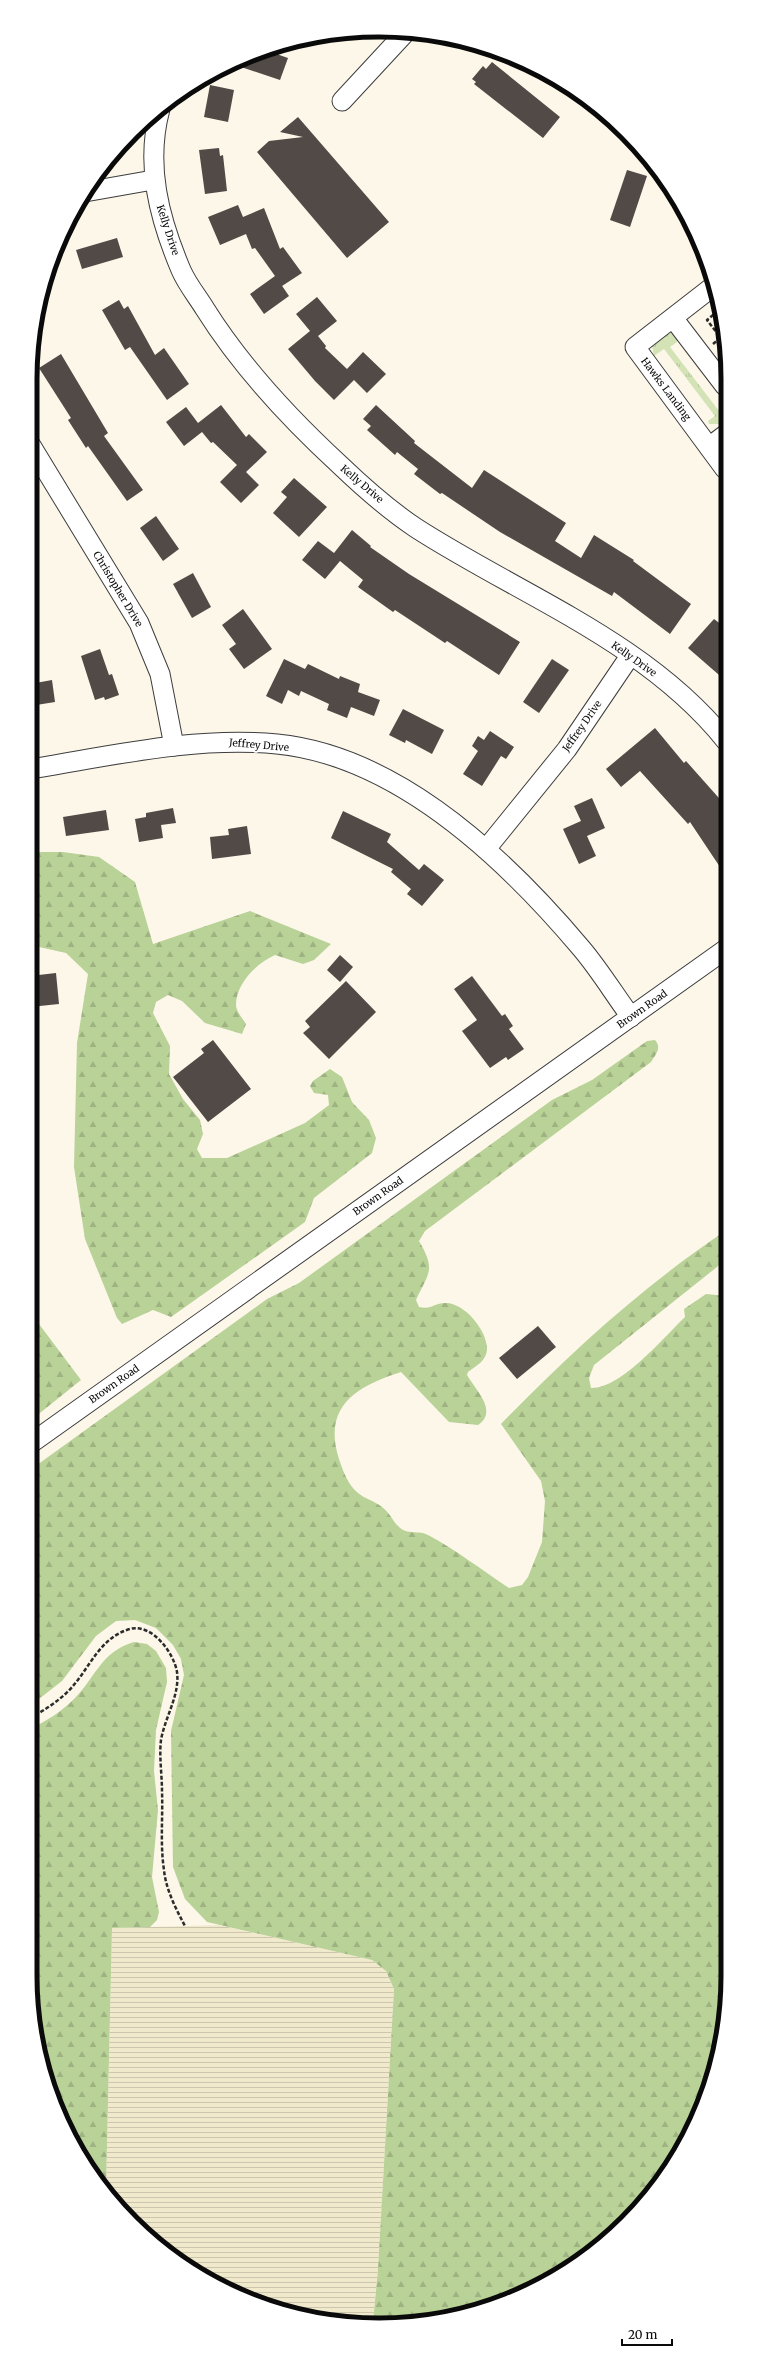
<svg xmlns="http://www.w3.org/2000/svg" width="758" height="2355" font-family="Merriweather,serif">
	<defs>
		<pattern id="farmland-rules" width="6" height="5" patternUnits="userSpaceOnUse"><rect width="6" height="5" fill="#f0e9cc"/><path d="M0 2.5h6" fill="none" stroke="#ccc6ae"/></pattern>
		<pattern id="grass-tufts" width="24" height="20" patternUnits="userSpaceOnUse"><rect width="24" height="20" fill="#d3e3b6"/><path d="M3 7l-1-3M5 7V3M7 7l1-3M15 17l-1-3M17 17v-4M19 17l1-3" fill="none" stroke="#b4c19b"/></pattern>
		<pattern id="forest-firs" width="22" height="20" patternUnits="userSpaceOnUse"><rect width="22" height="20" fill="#b9d297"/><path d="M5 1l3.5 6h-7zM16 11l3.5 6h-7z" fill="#9eb381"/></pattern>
	</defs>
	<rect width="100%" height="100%" fill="#fdf7e9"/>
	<!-- farmland -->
	<polygon fill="url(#farmland-rules)" points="219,1925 372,1960 386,1971 394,1989 378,2269 373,2323 334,2322 224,2289 166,2253 117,2206 106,2189 112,1928"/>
	<!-- grass -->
	<polygon fill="url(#grass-tufts)" points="666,332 677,335 677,342 670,347 719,411 725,407 725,424 709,424 708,421 715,416 664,349 654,356 652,346"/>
	<!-- forest -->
	<g fill="url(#forest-firs)">
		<path d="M36,852H63L99,857L135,882L153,944L250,911L331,944L314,960L303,964L275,955C257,963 236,983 236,1005C236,1011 243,1019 246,1024L242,1034L205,1023L182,1001L168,995L156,1002L153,1013L170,1046L169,1074L183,1099L200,1120L203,1134L197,1149L202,1158H227L305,1123L329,1105L328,1095L314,1093L310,1086L313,1081L330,1069L342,1077L352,1102L369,1120L376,1138L372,1153L314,1198L305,1222L171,1317L153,1310L122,1324L117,1318L85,1239L74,1167L77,1043L88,974L66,953L30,945V854Z"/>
		<path d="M655,1040C662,1048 656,1054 651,1062L425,1231L419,1241C436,1270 429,1272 416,1300L419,1307C432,1310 434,1303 445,1303C464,1302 488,1331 487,1350C486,1361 476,1366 468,1372L467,1375C477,1392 498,1411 478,1425L449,1422L401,1372C357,1386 322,1406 339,1459C343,1471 348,1485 358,1493C365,1499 375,1501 382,1507C391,1514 393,1522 399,1527C407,1535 419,1530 428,1535C456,1550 482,1570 509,1588L522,1585L528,1577L542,1542L545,1501L541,1481L501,1424C570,1353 644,1285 727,1230V1259L594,1365L589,1378L591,1388C621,1389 664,1337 685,1317L684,1309L706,1294L727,1296L728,1976L721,2044L702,2109L669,2170L591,2253L533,2289L470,2313L402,2324L373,2323L378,2269L394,1989L386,1971L372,1960L207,1922L185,1899L173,1867L171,1731L184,1675L181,1659L173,1645L156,1628L135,1620L116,1621L96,1636L62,1681L30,1706V1470L267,1299L299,1283L552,1100L592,1080L647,1041Z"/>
		<polygon points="30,1312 81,1380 30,1421"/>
		<path d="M134,1642L147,1644L156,1651L166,1668L167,1682L156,1730L154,1771L158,1810L152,1877L159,1912L157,1920L150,1927L112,1928L106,2189L56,2109L37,2044L30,1976V1729C47,1721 62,1711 75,1698C97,1675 101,1652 134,1642Z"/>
	</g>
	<!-- building -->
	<g fill="#514a47">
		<polygon points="265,50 288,58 280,80 232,64 246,56"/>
		<polygon points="492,62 560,117 543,138 474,84 476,82 472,79 483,66 486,69"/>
		<polygon points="210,85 234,90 228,122 204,117"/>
		<polygon points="298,117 389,222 347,258 257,152 269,141 303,137 280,132"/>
		<polygon points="219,148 220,156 223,155 227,191 205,194 199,150"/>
		<polygon points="627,170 647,176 630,227 610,220"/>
		<polygon points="238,205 243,217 264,208 280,249 283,247 302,273 282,286 276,277 289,296 264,314 250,294 275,276 255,248 252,249 246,234 220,245 208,217"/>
		<polygon points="117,238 123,257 82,269 76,250"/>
		<polygon points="317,297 337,321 318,336 326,346 325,348 347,369 363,352 386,374 367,393 354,380 334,400 315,381 288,349 310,331 296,314"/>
		<polygon points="119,300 124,309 128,306 155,355 164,348 189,384 167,400 130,347 125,350 102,310"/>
		<polygon points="61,354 108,433 104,436 143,490 127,501 88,446 86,448 68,420 71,418 39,368"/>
		<polygon points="221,405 246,437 249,434 267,452 246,472 259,485 241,503 220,482 237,465 213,442 211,443 202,432 184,446 166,422 186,407 198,423"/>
		<polygon points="376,405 415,441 414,443 472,488 484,470 566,523 555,541 581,558 594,535 634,560 633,561 691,604 670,634 614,592 612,596 500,532 442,493 440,494 414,474 418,469 397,452 395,455 367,430 371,426 363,419"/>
		<polygon points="294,478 327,507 299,537 273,513 287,497 281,492"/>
		<polygon points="156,516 179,549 163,561 140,528"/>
		<polygon points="352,530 371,546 370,547 409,574 520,642 499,675 447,641 445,643 395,610 393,612 358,587 363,580 340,561 325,579 302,560 318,541 334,553"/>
		<polygon points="193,573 211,607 192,618 173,584"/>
		<polygon points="243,609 272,649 244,669 229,649 236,644 222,625"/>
		<polygon points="714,619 726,628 726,681 688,648"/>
		<polygon points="100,649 109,675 112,674 119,695 105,700 104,697 95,700 81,656"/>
		<polygon points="284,659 305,669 308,664 339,679 340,676 360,684 358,692 380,700 374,716 351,707 347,718 327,710 329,704 301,691 299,696 288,690 282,704 266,696"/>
		<polygon points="552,659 569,670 539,713 523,702"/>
		<polygon points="52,680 55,702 30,706 30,684"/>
		<polygon points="403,709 444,730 432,754 406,740 405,743 389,735"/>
		<polygon points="655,728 684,763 686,761 726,806 726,876 690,822 688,824 640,771 621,787 606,769"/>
		<polygon points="490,731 514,747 506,759 501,756 482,786 463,774 478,751 472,746 478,736 484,740"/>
		<polygon points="592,798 605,828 587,836 596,856 579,864 563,829 581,821 574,806"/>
		<polygon points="173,808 176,823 161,825 163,838 139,842 135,819 146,817 146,813"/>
		<polygon points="106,810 109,830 66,836 63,817"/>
		<polygon points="343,811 391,834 387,842 419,870 424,864 444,880 422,906 407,894 411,889 391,872 393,869 331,838"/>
		<polygon points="247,826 251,854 212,859 210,837 229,835 228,829"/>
		<polygon points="340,955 353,967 340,982 327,970"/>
		<polygon points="56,973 59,1004 30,1007 30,976"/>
		<polygon points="472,976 502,1016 505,1014 513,1026 509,1029 524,1049 508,1060 506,1057 490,1068 462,1031 477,1020 454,989"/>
		<polygon points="346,981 376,1012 329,1059 303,1033 310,1027 305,1021"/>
		<polygon points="213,1040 251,1089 208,1122 173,1077 204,1053 201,1049"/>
		<polygon points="538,1326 556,1347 517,1379 499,1358"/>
	</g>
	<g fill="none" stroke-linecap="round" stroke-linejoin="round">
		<!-- minor casing -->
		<g stroke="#3d3d3d" stroke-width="21">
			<g id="minor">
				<polyline points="342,101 405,33"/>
				<path d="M160,109C145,165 159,218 181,270C187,284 197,296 205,309C242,368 289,418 340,465C363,487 389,510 416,528C520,595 647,642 726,741"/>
				<polyline points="85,192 153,180"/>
				<polyline points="711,288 635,347 725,469"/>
				<polyline points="673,318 725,386"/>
				<polyline points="30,444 139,623 160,674 174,746"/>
				<polyline points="709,447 725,435"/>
				<path d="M30,769C111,756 195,736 277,744C398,756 506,859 581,948C599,969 614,994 631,1017"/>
				<polyline points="486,849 567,749 630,656"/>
				<polyline points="30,1444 726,949"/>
			</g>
		</g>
		<!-- path -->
		<g stroke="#2c2c2c" stroke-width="2.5" stroke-dasharray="4 2" stroke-linecap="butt">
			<polyline points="718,311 707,320 721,338"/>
			<polyline points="713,344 725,334"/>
			<path d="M30,1718C45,1710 62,1699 73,1686C91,1665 101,1637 130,1629C152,1623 174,1653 177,1672C180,1695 165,1717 161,1740C159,1756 162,1775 162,1791C163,1817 160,1844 164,1870C166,1890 176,1909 185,1926"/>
		</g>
		<!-- minor -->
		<use href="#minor" stroke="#fff" stroke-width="19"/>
	</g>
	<g text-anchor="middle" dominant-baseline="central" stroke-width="4" stroke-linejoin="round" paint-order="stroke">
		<!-- street labels -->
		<g font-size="10" fill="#0a0a0a" stroke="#fff">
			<text transform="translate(168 230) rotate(72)">Kelly Drive</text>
			<text transform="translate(666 389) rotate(53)">Hawks Landing</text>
			<text transform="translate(362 484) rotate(40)">Kelly Drive</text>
			<text transform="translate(118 589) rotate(59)">Christopher Drive</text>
			<text transform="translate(634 659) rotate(35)">Kelly Drive</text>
			<text transform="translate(582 726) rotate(-55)">Jeffrey Drive</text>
			<text transform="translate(259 745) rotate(5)">Jeffrey Drive</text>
			<text transform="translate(642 1009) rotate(-35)">Brown Road</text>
			<text transform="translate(378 1196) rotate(-35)">Brown Road</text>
			<text transform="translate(114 1384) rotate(-35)">Brown Road</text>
		</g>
	</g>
	<!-- crop -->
	<path d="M0 0H758V2355H0ZM379 37H379A342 342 0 0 1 721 379V1976A342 342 0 0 1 379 2318H379A342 342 0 0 1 37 1976V379A342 342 0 0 1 379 37Z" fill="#fff" fill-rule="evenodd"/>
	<path fill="none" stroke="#0a0a0a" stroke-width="5" d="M379 37H379A342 342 0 0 1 721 379V1976A342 342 0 0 1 379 2318H379A342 342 0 0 1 37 1976V379A342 342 0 0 1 379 37Z"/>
	<!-- scale -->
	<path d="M622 2339v6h50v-6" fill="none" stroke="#0a0a0a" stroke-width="2"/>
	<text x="628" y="2339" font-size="12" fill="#0a0a0a" stroke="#ffffff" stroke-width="3" paint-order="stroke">20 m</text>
</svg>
